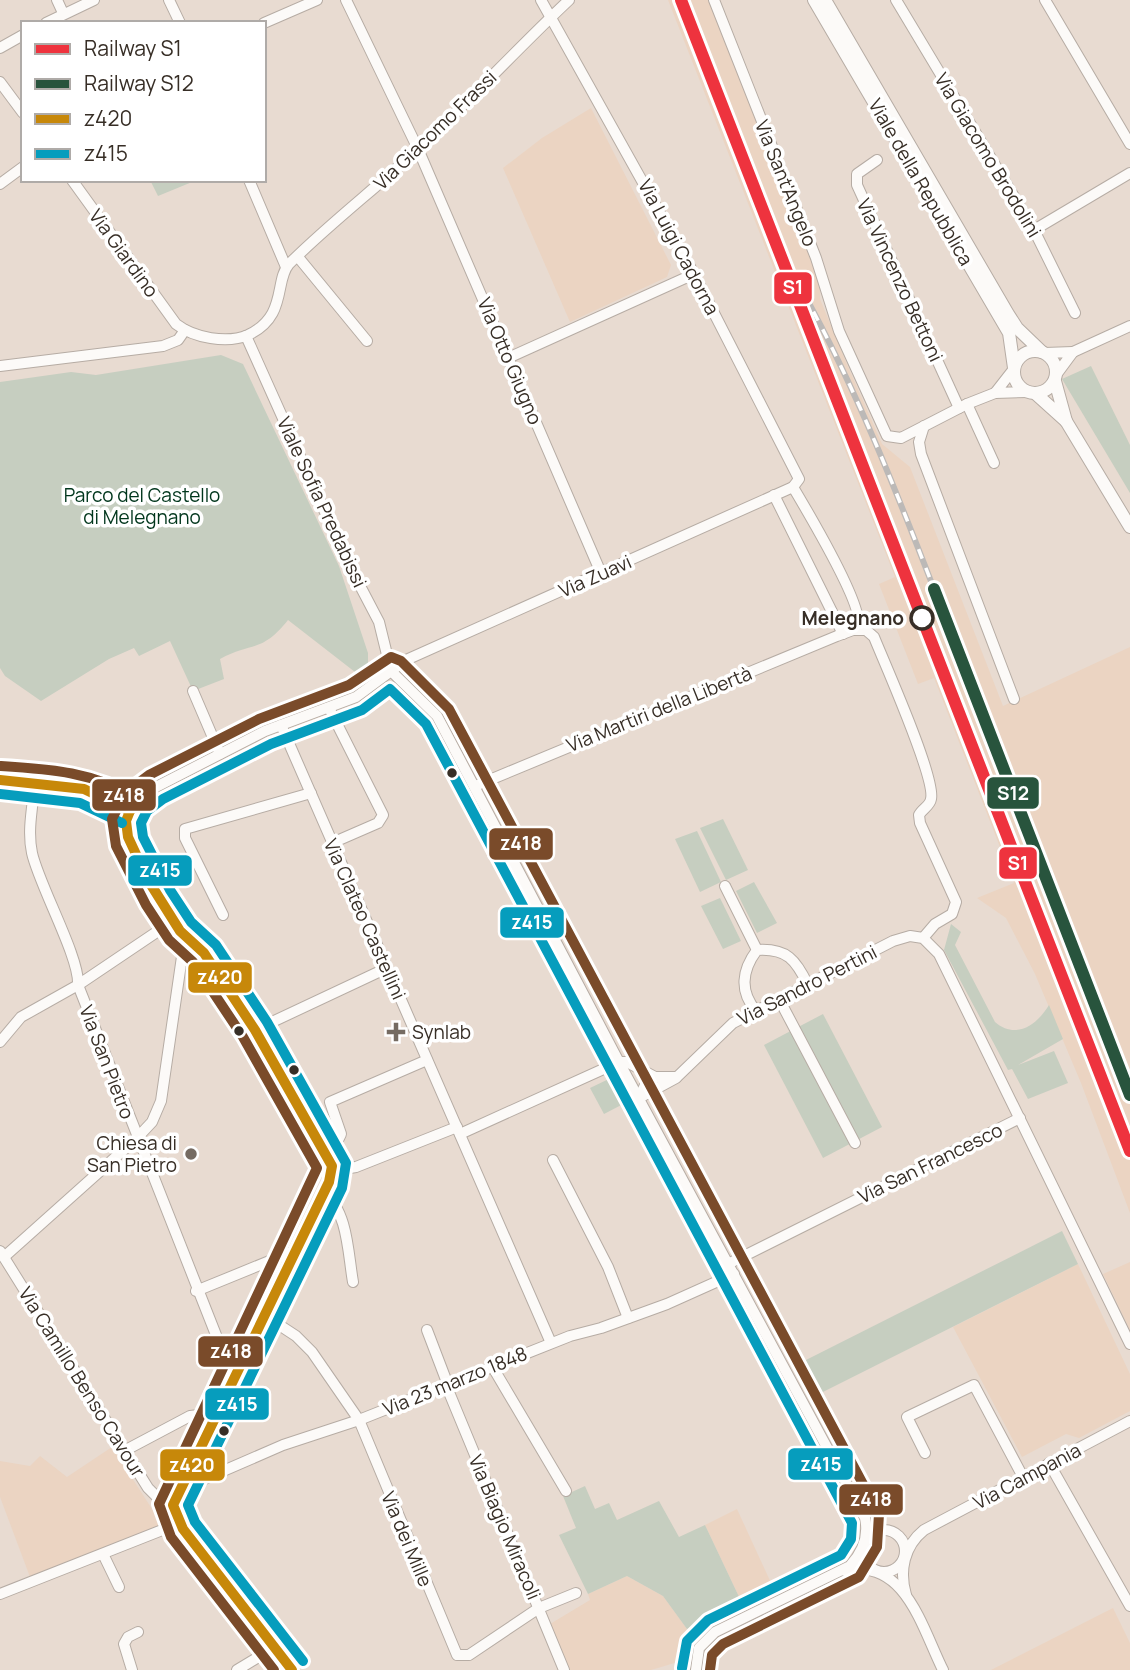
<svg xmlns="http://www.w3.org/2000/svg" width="1130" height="1670" font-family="Manrope,sans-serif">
	<rect width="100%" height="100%" fill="#e8dbd1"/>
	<!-- built -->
	<g fill="#ebd4c2">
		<polygon points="668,0 709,0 820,281 820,299 846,362 882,444 910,467 1003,706 1130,647 1130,1213 1081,1083 1035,974 1006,918 977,898 1014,883 934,678 918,684 879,584 895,577"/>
		<polygon points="591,108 671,265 667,277 570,322 503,168 542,138"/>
		<polygon points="1130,1262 1130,1330 1103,1274"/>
		<polygon points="1078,1264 1130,1374 1130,1411 1079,1438 1066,1434 1022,1457 953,1327"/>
		<polygon points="112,1447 163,1526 30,1577 0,1497 0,1461 30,1466 40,1456 67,1477"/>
		<polygon points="737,1509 772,1585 741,1601 705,1525"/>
		<polygon points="627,1576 663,1596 687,1629 679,1648 678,1662 651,1670 569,1670 550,1624 590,1600 588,1594"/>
		<polygon points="1113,1608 1130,1643 1130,1670 991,1670"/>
	</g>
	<!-- green -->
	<g fill="#c6cec0">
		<polygon points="150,180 197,180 158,196"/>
		<path d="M221,355L243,364L339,566L368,653V669L364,679L288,620C262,653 252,642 220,659L224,679L193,691L170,641L139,656L134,648L109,659L41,701L5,676L0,668V382L71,372L96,375Z"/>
		<polygon points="1091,366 1130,445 1130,493 1062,379"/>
		<polygon points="723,819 748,870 726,880 700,828"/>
		<polygon points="697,831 721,882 700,892 675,839"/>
		<polygon points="754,882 777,923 757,933 736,891"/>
		<polygon points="720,898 741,941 723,949 701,906"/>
		<path d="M951,924L961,932L955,945L995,1022C1016,1040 1037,1025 1049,1005L1063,1039L1018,1065L1054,1051L1068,1083L1028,1099L1012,1069L1008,1070L944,950Z"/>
		<polygon points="823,1014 882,1127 823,1158 764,1045"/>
		<polygon points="615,1076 629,1101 604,1114 590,1088"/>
		<polygon points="1062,1231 1078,1264 817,1395 800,1363"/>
		<polygon points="585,1486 595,1509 609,1503 617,1520 659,1501 679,1537 705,1525 741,1601 687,1629 663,1596 627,1576 588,1594 559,1535 576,1528 563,1496"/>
	</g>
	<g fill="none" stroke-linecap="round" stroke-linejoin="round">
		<!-- minor casing -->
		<g stroke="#b6aca4" stroke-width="12">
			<g id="minor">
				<polyline points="57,0 63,13"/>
				<polyline points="169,0 180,23"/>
				<polyline points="346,0 418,149 601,573"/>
				<polyline points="714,0 816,258 839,331 887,436 901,438 967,404 995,393"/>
				<polyline points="896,0 1034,230 1075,313"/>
				<polyline points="1045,0 1130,144"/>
				<polyline points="46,23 94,0"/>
				<polyline points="264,23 317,0"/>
				<polyline points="0,48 23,35"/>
				<polyline points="0,82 23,113"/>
				<polyline points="877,160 857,174 857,185 959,408"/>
				<path d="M72,180L176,324C194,338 227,344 248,335C288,316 274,281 289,264C329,224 375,189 417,150C469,101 517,49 569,0"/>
				<polyline points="249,180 286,267"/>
				<polyline points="0,184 23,167"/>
				<polyline points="1034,230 1130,173"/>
				<polyline points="298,257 367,341"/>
				<path d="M246,336L346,559L379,622L391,671L437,716L619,1062L865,1518C869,1536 863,1552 850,1566L715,1632L699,1648L696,1670"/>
				<polyline points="1073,352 1130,326"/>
				<polyline points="1045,353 1073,352 1056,375"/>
				<polyline points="508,358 694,274"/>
				<polyline points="0,366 163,346 178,340 185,330"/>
				<polyline points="1013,370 995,393 1027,392"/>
				<polyline points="967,404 994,463"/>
				<polyline points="924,426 919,442 921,454 1014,699"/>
				<path d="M793,487C806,509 864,606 858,625L849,631"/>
				<polyline points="774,495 843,634"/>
				<polyline points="193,691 220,754"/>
				<polyline points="329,708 383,815 378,823 332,843"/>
				<polyline points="281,725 551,1343"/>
				<path d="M0,780C46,783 91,782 130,811"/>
				<path d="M35,782C33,805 27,830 32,853C39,885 80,958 78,985L233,1378"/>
				<path d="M475,786L837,636L853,630H866L874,637C884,662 936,778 931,799C930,806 922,809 919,815L920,823L956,902L952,914L935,924L923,938"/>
				<polyline points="725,886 757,950"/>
				<polyline points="223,915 185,838 185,829 311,793"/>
				<polyline points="779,999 855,1143"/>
				<path d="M756,1011C739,991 742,970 757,950C787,948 796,960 808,985"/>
				<polyline points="255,1030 387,968"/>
				<polyline points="0,1042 21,1017 78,985 173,921"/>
				<polyline points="639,1098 647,1081 655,1077 677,1077 733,1023 893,941 910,936 923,938 939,954 1130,1344"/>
				<polyline points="639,1098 676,1078"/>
				<polyline points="460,1134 619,1062 627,1062 655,1077"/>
				<polyline points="329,1159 341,1134 330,1102 427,1060"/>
				<polyline points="553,1160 608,1267 628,1318"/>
				<polyline points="332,1171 356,1167 457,1127"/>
				<path d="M324,1193C348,1211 348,1254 353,1282"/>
				<polyline points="0,1251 148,1488 158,1498 173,1505"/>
				<polyline points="4,1257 137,1138 152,1122 161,1101 185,936"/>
				<polyline points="728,1264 1020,1118"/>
				<polyline points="196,1291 294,1251"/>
				<polyline points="264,1315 296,1336 312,1352 359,1420 457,1655 469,1655 539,1608 576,1593"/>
				<polyline points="427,1330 448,1385"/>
				<polyline points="492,1366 566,1491"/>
				<polyline points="446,1385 564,1670"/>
				<polyline points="124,1451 190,1416 216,1413"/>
				<polyline points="925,1453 907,1417 974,1385 1023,1477"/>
				<polyline points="1049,1463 1130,1606"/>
				<polyline points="177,1491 283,1445 359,1420 570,1336 601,1328 667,1304 734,1274"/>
				<circle cx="884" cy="1551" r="21"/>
				<polyline points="103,1554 119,1587"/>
				<path d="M845,1571C905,1557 922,1628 943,1670"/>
				<polyline points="0,1594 180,1523"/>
				<path d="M906,1595C899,1571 904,1546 924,1530L1130,1421"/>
				<polyline points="132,1670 124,1644 128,1637 138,1632"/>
				<polyline points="237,1670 275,1647"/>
				<polyline points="292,1670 183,1529 173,1505 329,1182 332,1166 255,1030 204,953 183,934 166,910 131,845 126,825 129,814 141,797 156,787 265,731 356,697 406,660 793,487 799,479 694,274 541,0"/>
			</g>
		</g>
		<!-- tertiary casing -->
		<g stroke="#b6aca4" stroke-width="14">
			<g id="tertiary">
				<polyline points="814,0 1009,333 1014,368"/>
				<polyline points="825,0 1008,314 1017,328 1042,352"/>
				<circle cx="1035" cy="372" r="21"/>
				<polyline points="1036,394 1066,421 1055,381"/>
				<polyline points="1066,421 1130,527"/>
			</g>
		</g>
		<!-- minor -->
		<use href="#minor" stroke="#fcfaf8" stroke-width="10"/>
		<!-- tertiary -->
		<use href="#tertiary" stroke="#fcfaf8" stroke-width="12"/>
		<!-- rail casing -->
		<g stroke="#bcb9b7" stroke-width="6">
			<path id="rail" d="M804,294C856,389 895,488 934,589"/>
		</g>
		<!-- rail -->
		<use href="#rail" stroke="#fff" stroke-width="3.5" stroke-dasharray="10" stroke-linecap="butt"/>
		<!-- bus-1 casing -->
		<g stroke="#fff" stroke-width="16">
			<g id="bus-1">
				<polyline points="0,780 84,789 130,811"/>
				<polyline points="130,811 126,821 128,837 148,880 180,931 204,953 255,1030 332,1166 329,1182 173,1505 183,1529 292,1670"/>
			</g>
		</g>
		<!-- bus-2 casing -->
		<g stroke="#fff" stroke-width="16">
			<g id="bus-2">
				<polyline points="0,794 80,803 122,823"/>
				<polyline points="303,1661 195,1522 188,1505 342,1188 346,1163 267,1022 216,945 191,922 170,890 143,837 141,823 147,811 163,799 271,744 362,710 390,689 426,724 852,1523 851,1539 841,1555 708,1620 687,1641 682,1668"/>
			</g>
		</g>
		<!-- bus-3 casing -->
		<g stroke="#fff" stroke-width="16">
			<g id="bus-3">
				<path d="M1,766C50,769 95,772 138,799"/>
				<polyline points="274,1670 171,1537 159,1504 317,1168 243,1037 193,962 169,940 146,905 116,846 112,819 125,793 149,775 259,719 349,685 391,657 401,661 449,709 879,1514 877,1547 859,1577 723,1644 712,1655 710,1670"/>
			</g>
		</g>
		<!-- bus-1 -->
		<use href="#bus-1" stroke="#c7880a" stroke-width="10"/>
		<!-- bus-2 -->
		<use href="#bus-2" stroke="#069dbd" stroke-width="10"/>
		<!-- bus-3 -->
		<use href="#bus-3" stroke="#7a4b2a" stroke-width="10"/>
		<!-- rail-1 casing -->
		<g stroke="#fff" stroke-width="18">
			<polyline id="rail-1" points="681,0 1130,1151"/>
		</g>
		<!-- rail-2 casing -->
		<g stroke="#fff" stroke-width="18">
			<polyline id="rail-2" points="934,589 1130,1095"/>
		</g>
		<!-- rail-1 -->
		<use href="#rail-1" stroke="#ee333e" stroke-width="12"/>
		<!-- rail-2 -->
		<use href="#rail-2" stroke="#28543d" stroke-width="12"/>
	</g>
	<!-- markers -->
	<circle fill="#fff" stroke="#372e26" stroke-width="3.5" cx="922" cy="618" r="11"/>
	<g fill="#372e26" stroke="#fff" stroke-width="2.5">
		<circle cx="452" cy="773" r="6"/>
		<circle cx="239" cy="1031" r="6"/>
		<circle cx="294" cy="1070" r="6"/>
		<circle cx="224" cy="1431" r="6"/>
	</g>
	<g fill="#756b62" stroke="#fff" stroke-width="2.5">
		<path d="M392.5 1021.5h7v7h7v7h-7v7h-7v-7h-7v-7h7z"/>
		<circle cx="191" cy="1154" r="7"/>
	</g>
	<g text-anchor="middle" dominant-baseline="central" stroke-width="7" stroke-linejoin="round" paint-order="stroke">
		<!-- street labels -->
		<g font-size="19" fill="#372e26" stroke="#fff">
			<text transform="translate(435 130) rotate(-44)">Via Giacomo Frassi</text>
			<text transform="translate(988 155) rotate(59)">Via Giacomo Brodolini</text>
			<text transform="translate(921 182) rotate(60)">Viale della Repubblica</text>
			<text transform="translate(786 183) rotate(68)">Via Sant'Angelo</text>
			<text transform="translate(679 247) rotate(62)">Via Luigi Cadorna</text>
			<text transform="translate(124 253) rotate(54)">Via Giardino</text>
			<text transform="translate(900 280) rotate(65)">Via Vincenzo Bettoni</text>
			<text transform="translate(510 361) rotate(67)">Via Otto Giugno</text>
			<text transform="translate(322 502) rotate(65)">Viale Sofia Predabissi</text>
			<text transform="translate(595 576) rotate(-24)">Via Zuavi</text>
			<text transform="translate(659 709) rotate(-22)">Via Martiri della Libertà</text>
			<text transform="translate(365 919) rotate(66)">Via Clateo Castellini</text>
			<text transform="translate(807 985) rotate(-27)">Via Sandro Pertini</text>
			<text transform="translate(107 1062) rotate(69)">Via San Pietro</text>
			<text transform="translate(930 1163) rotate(-26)">Via San Francesco</text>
			<text transform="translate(455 1381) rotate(-22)">Via 23 marzo 1848</text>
			<text transform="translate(82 1382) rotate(58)">Via Camillo Benso Cavour</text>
			<text transform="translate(1027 1476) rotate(-28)">Via Campania</text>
			<text transform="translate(505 1527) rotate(67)">Via Biagio Miracoli</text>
			<text transform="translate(407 1539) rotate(67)">Via dei Mille</text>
		</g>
		<!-- park labels -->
		<g font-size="19" fill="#00361c" stroke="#fff">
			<text x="142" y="495">Parco del Castello<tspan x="142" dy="22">di Melegnano</tspan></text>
		</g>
		<!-- stop labels -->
		<g font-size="19" font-weight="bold" fill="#372e26" stroke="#fff" text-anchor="end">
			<text x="904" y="618">Melegnano</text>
		</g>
		<!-- poi labels -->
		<g font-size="19" fill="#372e26" stroke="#fff" text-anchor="start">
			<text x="412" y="1032">Synlab</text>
			<text x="177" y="1143" text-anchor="end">Chiesa di<tspan x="177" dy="22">San Pietro</tspan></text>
		</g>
	</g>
	<g stroke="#fff" stroke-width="2.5">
		<rect x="773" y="271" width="40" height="34" rx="7" fill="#ee333e"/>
		<rect x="986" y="776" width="54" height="34" rx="7" fill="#28543d"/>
		<rect x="91" y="778" width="66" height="34" rx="7" fill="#7a4b2a"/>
		<rect x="488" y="827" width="66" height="34" rx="7" fill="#7a4b2a"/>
		<rect x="998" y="846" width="40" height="34" rx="7" fill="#ee333e"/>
		<rect x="127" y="854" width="66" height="33" rx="7" fill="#069dbd"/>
		<rect x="499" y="906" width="66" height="33" rx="7" fill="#069dbd"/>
		<rect x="187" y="961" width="66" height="33" rx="7" fill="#c7880a"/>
		<rect x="197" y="1335" width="67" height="33" rx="7" fill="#7a4b2a"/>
		<rect x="204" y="1387" width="66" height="34" rx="7" fill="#069dbd"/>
		<rect x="787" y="1447" width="67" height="34" rx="7" fill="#069dbd"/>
		<rect x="159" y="1448" width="67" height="34" rx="7" fill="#c7880a"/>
		<rect x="838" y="1483" width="66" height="33" rx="7" fill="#7a4b2a"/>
	</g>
	<g font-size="19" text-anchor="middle" font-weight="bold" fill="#fff">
		<text x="793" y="294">S1</text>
		<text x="1013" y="800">S12</text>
		<text x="124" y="802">z418</text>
		<text x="521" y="850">z418</text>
		<text x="1018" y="870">S1</text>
		<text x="160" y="877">z415</text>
		<text x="532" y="929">z415</text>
		<text x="220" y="984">z420</text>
		<text x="231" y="1358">z418</text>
		<text x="237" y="1411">z415</text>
		<text x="821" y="1471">z415</text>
		<text x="192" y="1472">z420</text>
		<text x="871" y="1506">z418</text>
	</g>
	<!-- legend -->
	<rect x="21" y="21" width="245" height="161" fill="#ffffff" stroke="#afaba8" stroke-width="2"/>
	<rect x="35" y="44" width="35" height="10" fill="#ee333e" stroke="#afaba8" stroke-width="2"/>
	<text x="84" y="56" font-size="21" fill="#372e26">Railway S1</text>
	<rect x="35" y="79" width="35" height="10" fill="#28543d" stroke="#afaba8" stroke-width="2"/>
	<text x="84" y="91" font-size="21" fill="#372e26">Railway S12</text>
	<rect x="35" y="114" width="35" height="10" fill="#c7880a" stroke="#afaba8" stroke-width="2"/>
	<text x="84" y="126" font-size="21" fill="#372e26">z420</text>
	<rect x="35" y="149" width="35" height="10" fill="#069dbd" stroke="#afaba8" stroke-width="2"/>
	<text x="84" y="161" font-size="21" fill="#372e26">z415</text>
</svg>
